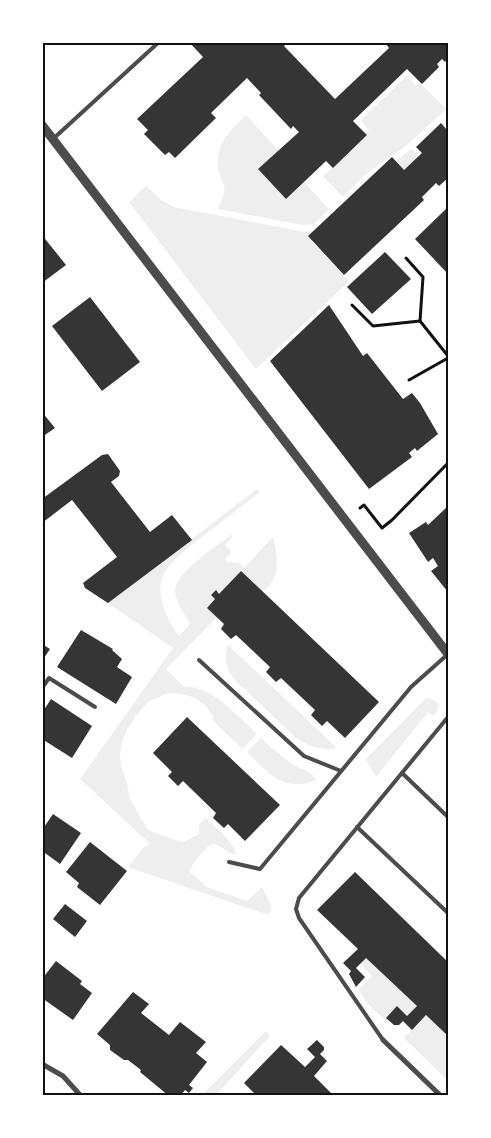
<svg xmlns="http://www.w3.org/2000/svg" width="491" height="1138" font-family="Arial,sans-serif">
	<rect width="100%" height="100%" fill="#fff"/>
	<!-- green -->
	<g fill="#eee">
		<polygon points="407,76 416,86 420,83 446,109 407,145 366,174 343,197 323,176 332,168 333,168 367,136 366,134 369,130 361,120"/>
		<path d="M246,115L279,151L286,199L304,182L329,209L314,224L302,225L218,209C221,200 227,192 223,183C221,178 219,174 218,168C215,144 231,130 246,115Z"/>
		<polygon points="412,149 424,162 408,177 377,174"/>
		<polygon points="146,186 161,200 174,207 305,232 318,230 337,217 312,242 349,281 256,369 129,202"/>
		<path d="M257,489L260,492C244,504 229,516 214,528C198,540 168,560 162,579C156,598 168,621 179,636L190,624C185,615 176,603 175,592C174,573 217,546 231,535L233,536L225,545L232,552L225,559L229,563L231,561L235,563L237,562L244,568L273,537C278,553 281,581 263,591C258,593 227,593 219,594L216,591L211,595L215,599L207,608L217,617L166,669L184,687C211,684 238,717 257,734L243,749L214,722L213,716L205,705L200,701L190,696L177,693H168L159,697L148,702L134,718L124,736L121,747L120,757L122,769L127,783L130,799L148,830L181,842L185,841L199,834V824L206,818C216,828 233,840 236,855C227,853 223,847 215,844C208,841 193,865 189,871L207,887L247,901L262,887L272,907L268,915L128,867L145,846H147L149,843L80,779L173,648L108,603Z"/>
		<path d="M228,645L335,746V749C321,750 307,746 296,738L236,681C226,671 223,658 228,645Z"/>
		<path d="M426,698C431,698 441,702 438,709C437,712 435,714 433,716L428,712L376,777L366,759Z"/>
		<path d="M261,738C272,748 283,759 296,766C304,771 312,771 316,780C283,793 269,773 247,752Z"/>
		<polygon points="366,958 417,1006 407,1016 397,1007 386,1018 387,1019 386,1021 369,1005 358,990 372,976 360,963"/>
		<polygon points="426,1015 448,1036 448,1081 404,1038"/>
		<polygon points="266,1031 269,1034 269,1037 216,1095 202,1095"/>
	</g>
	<!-- building -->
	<g fill="#353535">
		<polygon points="189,42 288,42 284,46 335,99 389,48 384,42 448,42 448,58 445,62 442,59 437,64 439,67 422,84 407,69 353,121 367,135 333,168 326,161 286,199 258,169 299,132 293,126 291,129 259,95 261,93 247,78 211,113 216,118 175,158 169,152 165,155 144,134 148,130 137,119 203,57"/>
		<polygon points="441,123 447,130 448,128 448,178 439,186 436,183 422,197 424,200 344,275 308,236 392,157 404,170 422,153 416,147"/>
		<polygon points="448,207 448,274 415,239"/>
		<polygon points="42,235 66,265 42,283"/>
		<polygon points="385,252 411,279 372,314 347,287"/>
		<polygon points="90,297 140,362 102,391 52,326"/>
		<polygon points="329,305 363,356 367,353 403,399 412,393 420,403 438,434 417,451 415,448 409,453 412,457 369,489 270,361"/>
		<polygon points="42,412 55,428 42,437"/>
		<polygon points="108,454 120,471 119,476 111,482 150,532 172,515 192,540 108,603 85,588 83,583 117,557 72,500 42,523 42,499 102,455"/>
		<polygon points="448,506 448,592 431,571 438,566 433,558 428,562 409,533 426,522 428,525"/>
		<polygon points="241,571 379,702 345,738 327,721 322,726 311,715 315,710 281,678 276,682 266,672 270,667 236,635 231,639 221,629 224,624 207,608 215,599 211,595 216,590 219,594"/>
		<polygon points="81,630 113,649 112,650 122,659 117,667 132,677 116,704 57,667"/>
		<polygon points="42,644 50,649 44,658 42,657"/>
		<polygon points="51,699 92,726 72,758 42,739 42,713"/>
		<polygon points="187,717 280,805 245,841 228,824 224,828 213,818 216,813 183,781 178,786 168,776 172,772 153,753"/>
		<polygon points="53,814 81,833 60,864 45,853 42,856 42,830"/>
		<polygon points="90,842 127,871 100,905 77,887 79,883 66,872"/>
		<polygon points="355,872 448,962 448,1036 426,1015 412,1030 403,1021 399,1025 394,1025 387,1019 386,1018 397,1006 407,1016 417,1006 366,958 356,968 365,977 356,987 349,974 351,971 343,963 358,949 317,910"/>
		<polygon points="65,904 87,921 75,937 53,919"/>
		<polygon points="56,961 82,981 80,984 92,993 73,1020 42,998 42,979"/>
		<polygon points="133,992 149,1004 141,1013 169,1035 180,1022 206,1042 196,1053 207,1062 189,1085 193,1088 189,1093 185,1090 180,1096 169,1096 140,1072 141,1070 128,1060 124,1060 110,1050 110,1045 97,1034"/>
		<polygon points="317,1040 324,1047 324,1050 320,1054 327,1061 314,1076 334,1096 257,1096 244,1083 281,1045 305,1067 315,1057 307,1049"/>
	</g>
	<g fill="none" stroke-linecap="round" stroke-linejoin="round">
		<!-- path -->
		<g stroke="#111" stroke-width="3">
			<polyline points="406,258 423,277 420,321 448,356"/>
			<polyline points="352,305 373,326 420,321"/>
			<polyline points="409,380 448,358"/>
			<polyline points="360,508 364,505 382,528 392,520 448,463"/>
		</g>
		<!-- service -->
		<g stroke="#4c4c4c" stroke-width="4">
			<polyline points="53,139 159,42"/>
			<polyline points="199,660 304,756 341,771"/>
			<polyline points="42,688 49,678 95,707"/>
			<polyline points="402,773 448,817"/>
			<polyline points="357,827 448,913"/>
			<polyline points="229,862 260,869 411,687 448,654"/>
			<polyline points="383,1040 299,918 296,909 299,898 448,717"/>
		</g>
		<!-- minor -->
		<g stroke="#4c4c4c" stroke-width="5">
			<polyline points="383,1040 441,1096"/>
			<polyline points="42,1064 63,1076 81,1096"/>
		</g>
		<!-- tertiary -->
		<polyline stroke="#4c4c4c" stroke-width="9" points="42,125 448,654"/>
	</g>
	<!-- border -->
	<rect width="491" height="1138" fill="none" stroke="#ffffff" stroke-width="88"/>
	<rect x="44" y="44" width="403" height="1050" fill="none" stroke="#111" stroke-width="2"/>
</svg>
